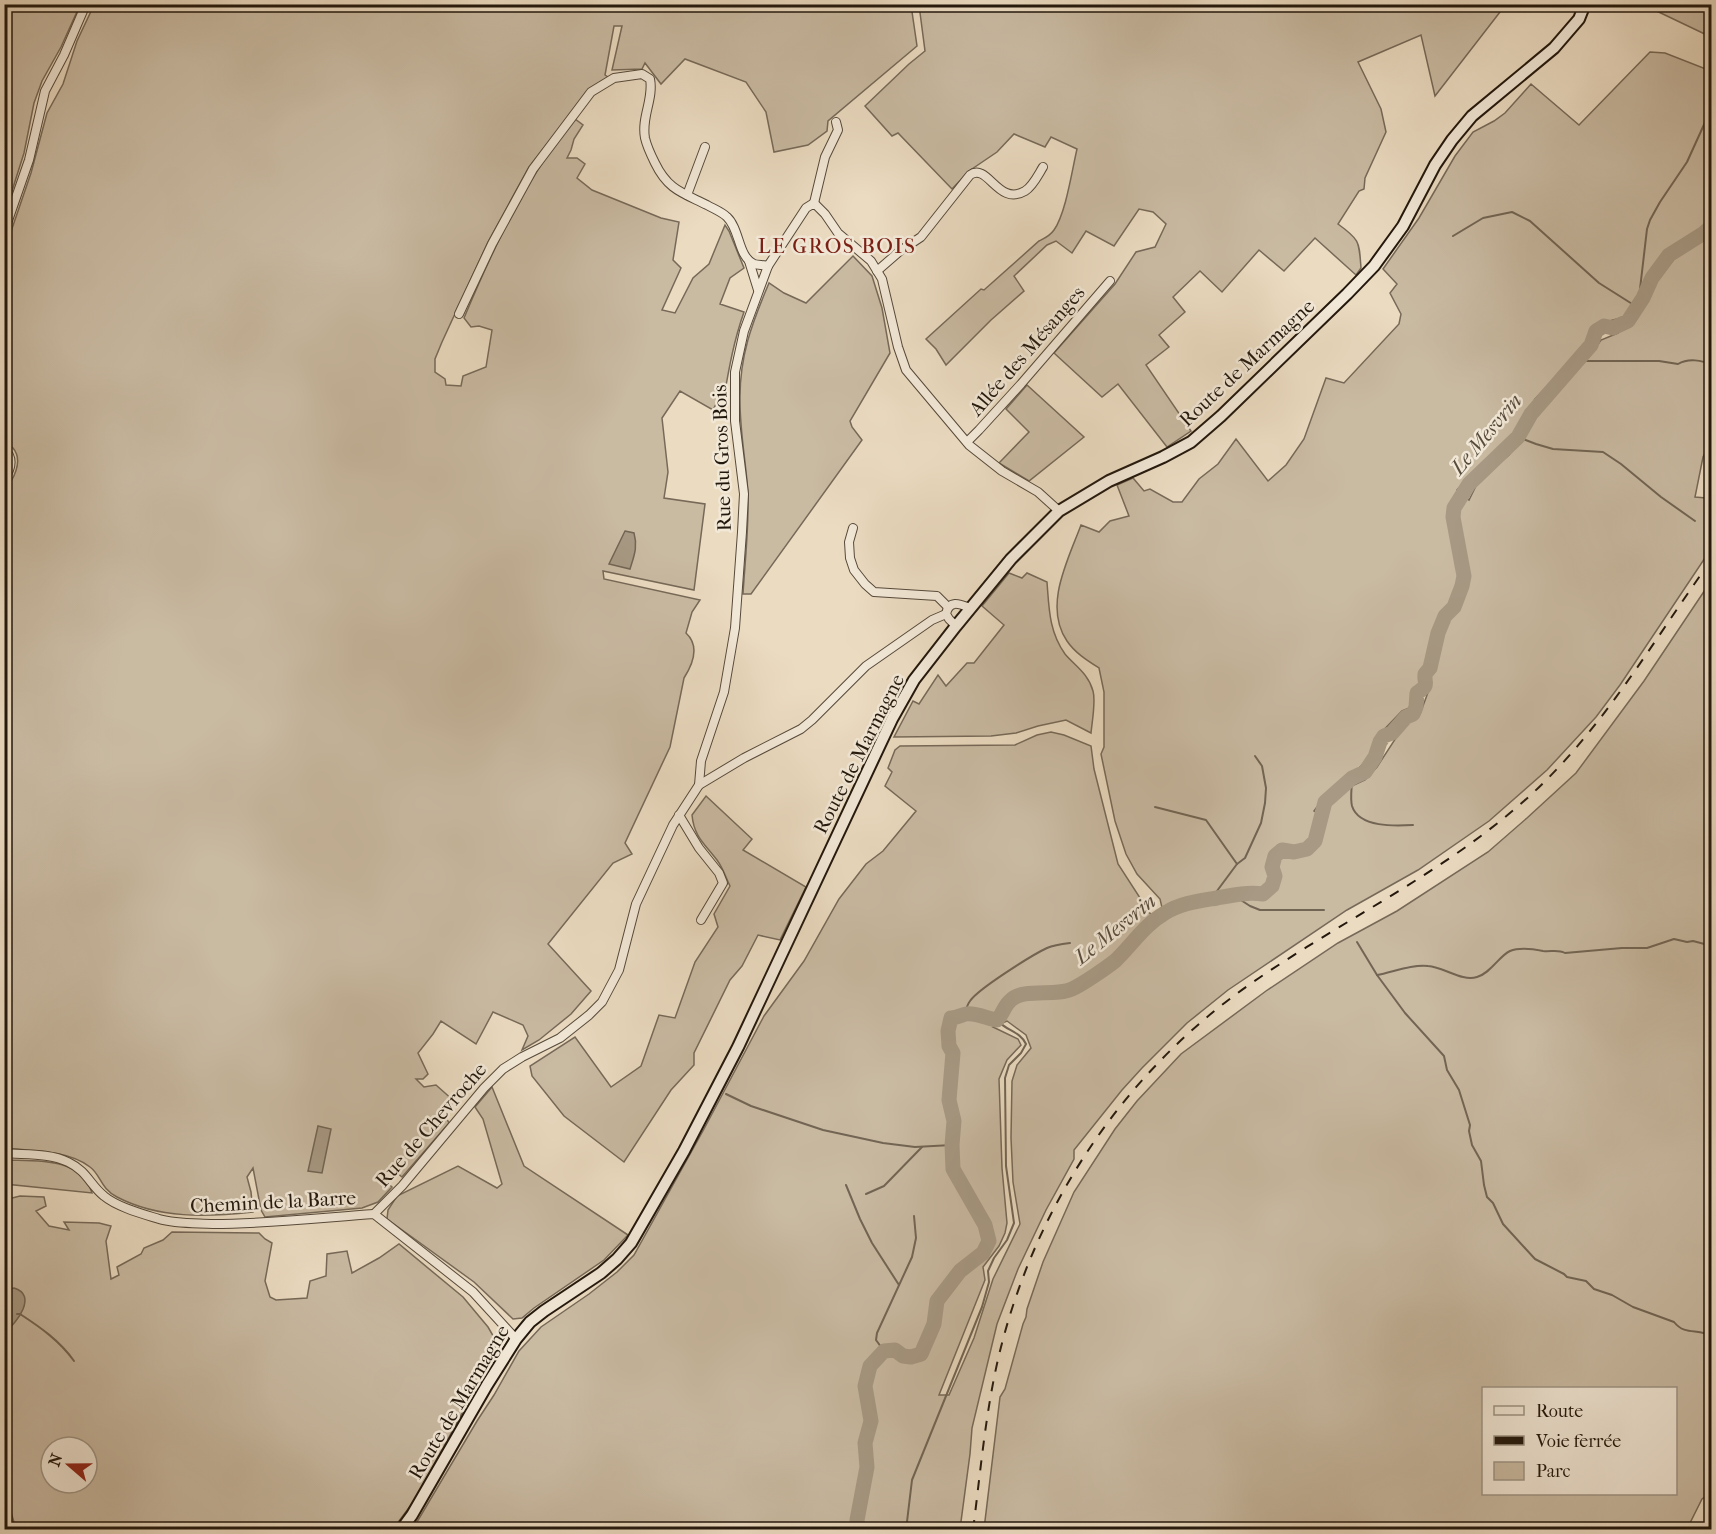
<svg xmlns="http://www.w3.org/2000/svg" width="1716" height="1534" font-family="'IM FELL French Canon',serif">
	<rect width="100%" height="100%" fill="#ebdbc1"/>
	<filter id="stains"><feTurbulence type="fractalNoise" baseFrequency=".00333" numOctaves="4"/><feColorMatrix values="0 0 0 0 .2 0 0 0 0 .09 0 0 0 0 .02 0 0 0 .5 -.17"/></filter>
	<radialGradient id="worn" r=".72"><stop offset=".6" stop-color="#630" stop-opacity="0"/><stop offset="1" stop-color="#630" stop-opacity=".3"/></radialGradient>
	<!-- green -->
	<g fill="#c9baa2" stroke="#766958" stroke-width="1.5" fill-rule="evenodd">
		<polygon points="5,4 80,5 61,47 42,81 34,103 24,153 5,213"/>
		<path d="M1493,4L1500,12L1435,96L1421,35L1358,62L1381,109L1386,132L1365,178L1364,189L1359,191L1338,224C1360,240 1359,241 1361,268L1356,275L1315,238L1284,271L1259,250L1222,292L1200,271L1173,297L1185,312L1159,335L1169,347L1146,365L1191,431L1167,447L1118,384L1102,397L1054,353L1115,284L1136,252L1155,247L1166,224L1153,212L1139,209L1114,246L1086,231L1072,253L1056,241L1047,245L1014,276L1024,291L991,320L946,365L936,349L926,339L981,289L984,290L1039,241C1045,238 1050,236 1054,230C1066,213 1072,170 1077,149L1051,137L1045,147L1014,134L997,152L969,171L952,189L898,133L892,136L865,106L909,64L925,51L919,5Z"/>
		<path d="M94,5H911L917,46L828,121L827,131L808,145L774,152L766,112L746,82L685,59L661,84L645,63L642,69L612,70L622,26H614L605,75L608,77L589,90L529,167L488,242L442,342L435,359V372L445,379L446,385L461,386L463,376L486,367L492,330L479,326L471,327L464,318C493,249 526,177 575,119L583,125L574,139L571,150L567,158H577L585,164L577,178L592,190L661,218L679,222L673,260L681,268L662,310L675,313L693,278L709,264L725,225L729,231L744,268L730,278L720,304L744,312C734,340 729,368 724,397L720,396L713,410L680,391L662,418L668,472L664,498L705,504L694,590L603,571L604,579L700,600L692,612L686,633C700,646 693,664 684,678L670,747L625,843L632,854L613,863L548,944L591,991L571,1014L539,1040L522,1050L528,1036L523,1025L493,1012L476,1044L441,1021L433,1034L418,1053L428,1074L423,1079H416L424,1087L436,1085L454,1101L444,1114L449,1123L402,1177L390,1167L382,1178L392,1187L378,1202L362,1208L265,1217L261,1210L253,1168L247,1177L251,1192L253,1212C207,1217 159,1219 117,1197C100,1188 101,1175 90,1167C68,1150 31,1151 5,1148L4,490C13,481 24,461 13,448C12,447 6,443 5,442V249L31,173L47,113L63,84L77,41Z"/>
		<polygon points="1644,5 1711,5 1711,37"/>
		<path d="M1650,52L1665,53L1711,71V220C1699,236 1680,241 1666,255C1648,272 1638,294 1628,316L1595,325L1585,346L1535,399L1514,435L1486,459L1457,490L1469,500L1478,482L1509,455L1529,426L1535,412L1594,350L1601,340L1618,333L1630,323L1652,287L1678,254L1711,233V441L1703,457L1695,497L1706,498L1709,466L1711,460V549L1620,685L1596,717L1547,770L1489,821L1418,870L1347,910L1228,990L1187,1023L1142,1068L1122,1090L1074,1150V1159L1046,1210L1018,1269L997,1324L972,1428L970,1454L960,1529L417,1530L414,1527L477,1421L494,1395L519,1351L541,1327L589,1294L617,1272L634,1255L704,1129L764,1016L804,961L839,899L866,864L883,851L916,811L885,786L892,772L888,768L895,750L900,746L1015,745L1037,735L1051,732L1064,735L1091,746L1094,769L1118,864L1151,915L1165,920L1160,899L1137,874L1126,854L1115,821L1101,754L1104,747V692L1099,668C1088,661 1075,653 1067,641C1043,606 1068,560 1081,525L1099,532L1110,521L1129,516L1117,485L1133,478L1144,491L1150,489L1173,502H1182L1199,479L1218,464L1236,439L1268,481L1286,465L1304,439L1326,378L1344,383L1399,324L1401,314L1390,293L1397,284L1383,269L1419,218L1455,156L1473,132L1494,121L1505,113L1531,84L1579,125ZM1421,684L1430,687L1420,714L1403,727L1377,767L1365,780L1341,791L1331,803L1324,816L1314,811L1325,796L1357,770L1371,756L1377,737L1402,711L1412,707L1413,691ZM1007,1021L1026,1035L1031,1048L1017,1065L1012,1081L1011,1138L1013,1182L1020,1224L993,1279L974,1338L949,1395H939L985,1280L983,1267L999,1246L1005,1233L1007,1223L1002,1168L999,1079L1007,1060L1021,1045L1018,1039L993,1027Z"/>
		<path d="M853,256L872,276L882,308L890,353L850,421L852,427L862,440L751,594H743C745,561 749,527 748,493C746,463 740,432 740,402C739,357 752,323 769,283L784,293L806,303Z"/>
		<polygon points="1027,385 1084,437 1029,481 999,463 1029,432 1006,409"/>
		<path d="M1009,573L1022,578L1027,573L1047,582C1049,608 1049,632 1065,654C1075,666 1088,673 1093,691C1096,701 1092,722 1091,733L1066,720L1038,726L1016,733L991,736L894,737L913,701L919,704L938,675L946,686L967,663H974L1004,625L982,606Z"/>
		<path d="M1711,581L1712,1489L1709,1494L1702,1499L1687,1529H984L1000,1397L1005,1389L1023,1324L1026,1317L1027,1309L1043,1262L1074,1192L1115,1129L1137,1101L1181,1054L1266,991L1338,943L1397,911L1488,852L1527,818L1576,773L1644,681ZM1676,1388V1494H1484V1388Z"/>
		<path d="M706,796L752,839L743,850L806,887L780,940L758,935L742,966L730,980L694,1053V1065L671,1090L624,1162L564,1116L532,1076L530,1066L575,1037L611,1087L641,1066L659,1015L675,1018L695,962L718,927L714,914L730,886C726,878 723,868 717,860C705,844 694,837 692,815Z"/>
		<polygon points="492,1087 524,1166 628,1235 604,1260 534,1308 522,1318 513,1319 474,1282 387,1219 388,1210 397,1196 458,1166 497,1188 502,1184 483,1119 475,1107"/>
		<path d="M7,1160C37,1161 81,1157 92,1193L5,1184Z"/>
		<path d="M20,1196L44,1197L46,1206L36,1211L49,1226L69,1230L64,1222L99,1223L111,1226L106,1241L111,1279L119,1275L117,1267L141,1254L144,1248L163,1240L172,1232L259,1233L265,1239L272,1243L265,1281L270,1297L276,1300L307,1298L310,1281L326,1276L327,1254L347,1251L352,1273L379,1258L399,1244L463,1297L488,1327L495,1339V1353L414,1501L393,1529H5L4,1200ZM51,1447H87V1483H51Z"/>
	</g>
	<!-- water -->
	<g fill="#a79984" stroke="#726554" stroke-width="1.5">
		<path d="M625,531L634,533C638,547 634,556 630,569L609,564Z"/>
		<polygon points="318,1126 331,1129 322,1173 308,1171"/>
		<path d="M14,1288C38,1295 17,1323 5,1332V1290Z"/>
	</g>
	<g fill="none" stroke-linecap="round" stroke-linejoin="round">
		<!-- stream -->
		<g stroke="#726554" stroke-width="2">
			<polyline points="1453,236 1483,218 1512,212 1530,221 1599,283 1637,307"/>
			<polyline points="1643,298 1640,289 1647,229 1650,220 1660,202 1687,162 1712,107"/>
			<path d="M1577,361H1659L1678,364C1688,358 1702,360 1712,365"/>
			<polyline points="1518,437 1536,444 1553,449 1603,452 1621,464 1661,497 1695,521"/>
			<path d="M1352,778C1352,787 1350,798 1352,806C1359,828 1396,826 1413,825"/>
			<polyline points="1155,807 1206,820 1237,864"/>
			<polyline points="1233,895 1250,906 1260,910 1324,910"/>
			<polyline points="1211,899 1237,864 1245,858 1261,823 1265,803 1266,788 1262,766 1255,756"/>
			<path d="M1357,942L1377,975L1405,1013L1444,1056L1447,1070L1459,1090L1470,1125L1469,1131L1472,1145L1481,1161L1484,1185L1487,1197L1493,1203L1503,1224L1535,1259L1564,1274L1567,1277L1586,1281L1594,1289L1612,1295L1633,1307L1674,1322C1686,1337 1699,1327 1712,1337"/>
			<path d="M1377,975C1393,972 1412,964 1428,966C1444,967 1462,982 1477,977C1491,973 1499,956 1510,951C1520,947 1533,949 1543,951C1551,952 1558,949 1565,953L1622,948H1647L1674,939L1687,942L1693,941L1712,946"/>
			<path d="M965,1014C966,1009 967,1005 970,1001C978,989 1032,955 1047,948C1054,945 1062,944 1070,943"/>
			<polyline points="726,1094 751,1106 823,1130 883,1143 915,1147 952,1145"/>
			<polyline points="846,1185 860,1219 872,1243 899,1285"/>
			<polyline points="866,1194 884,1186 922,1147"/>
			<path d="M17,1314H20C40,1327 60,1341 74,1361"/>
			<polyline points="884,1351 876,1340 877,1333 912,1257 916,1238 914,1216"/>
			<polyline points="4,1489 16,1530"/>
			<path d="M906,1530L912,1480L982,1307L989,1282L988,1271L994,1258L1007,1240L1014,1223L1006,1166L1005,1078L1009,1065L1021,1053L1026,1044C1020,1031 1006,1031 997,1020"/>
		</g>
		<!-- river -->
		<path stroke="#a79984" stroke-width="15" d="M858,1530L857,1520L867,1467L865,1443L871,1421L865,1386L870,1366L884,1351L895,1350L903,1356L911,1357L921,1354L934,1324L937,1301L960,1271L983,1253L989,1241L985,1225L953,1169L952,1145L954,1121L949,1100L953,1053L949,1046L948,1031L951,1018C957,1018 961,1015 966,1014C975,1012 988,1019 997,1020C1003,1014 1004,1006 1010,1001C1023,987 1055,997 1072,989C1083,984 1106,968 1115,961C1132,945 1144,925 1165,913C1181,903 1199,901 1217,898C1233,895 1247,892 1263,894L1272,886L1275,876L1272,867L1275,856L1282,850L1294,852L1307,849L1315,841L1325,802L1352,778L1365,772L1375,757L1380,742L1384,736L1392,733L1406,717L1413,714L1416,707L1417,693C1430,684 1424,685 1425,674L1430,668L1438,633L1445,616L1454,607L1462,586L1464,576L1453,517L1454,508L1469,484L1518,437L1531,414L1591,345L1596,331L1604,326L1613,328L1628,321L1643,298L1652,278L1669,255L1704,233L1712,226"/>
		<!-- street casing -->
		<g stroke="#55493a" stroke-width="10">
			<g id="street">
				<polyline points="687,195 705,147"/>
				<polyline points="814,203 825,157 838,130 836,122"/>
				<polyline points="4,232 29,160 45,91 64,55 86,4"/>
				<polyline points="749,261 758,290"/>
				<path d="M877,271L900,251L921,237L970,175C988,162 998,207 1025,191C1033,186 1038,175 1043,167"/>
				<path d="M459,314L492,244L533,169L591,92L614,78L642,74L650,79C654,99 641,117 645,138C647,147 651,155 655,163C668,190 683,193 707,205C714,209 722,212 727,217C740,229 738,257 754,264C758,265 764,265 768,266"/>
				<polyline points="967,442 979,430 1021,384 1110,281"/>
				<path d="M4,449C14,458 11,469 4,479"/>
				<polyline points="853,528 849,542 850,558 854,570 865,584 874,592 937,596 948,607"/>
				<path d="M956,626L949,619L946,614C949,599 960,604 970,608"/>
				<polyline points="699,785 701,761 724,692 735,628 742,532 744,494 735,421 735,372 744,331 768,266 806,208 814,203 825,214 838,233 871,261 882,279 898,347 906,370 969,445 1002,471 1038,492 1059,511"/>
				<polyline points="679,815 699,848 719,873 723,883 701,920"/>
				<path d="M4,1153C25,1155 49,1153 68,1162C87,1171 90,1185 104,1196C117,1207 143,1214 159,1219C176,1224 195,1223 213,1224C267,1224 320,1218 374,1214L473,1292L516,1339"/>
				<polyline points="374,1214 402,1186 484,1088 503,1069 522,1057 560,1038 589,1015 602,1002 619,970 636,904 673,825 699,785 744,758 801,729 812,720 866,666 932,620 946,614"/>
			</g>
		</g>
		<!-- secondary casing -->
		<g stroke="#23180d" stroke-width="14">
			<polyline id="secondary" points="401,1530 412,1515 487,1385 516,1339 530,1322 544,1311 601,1273 617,1259 631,1243 684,1151 738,1047 892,719 914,680 956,626 1011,559 1059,511 1109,481 1163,457 1191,442 1221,416 1347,294 1374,266 1403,226 1435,165 1452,140 1472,116 1554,48 1579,19 1585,4"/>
		</g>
		<!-- street -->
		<use href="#street" stroke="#f2e8d7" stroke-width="8"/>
		<!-- secondary -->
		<use href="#secondary" stroke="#f2e8d7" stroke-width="10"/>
		<!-- rail -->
		<path stroke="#23180d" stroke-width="2" stroke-dasharray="10 10" stroke-linecap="butt" d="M973,1530C981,1468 986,1406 1001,1347C1039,1197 1131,1064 1259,978C1347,918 1444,872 1524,801C1601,733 1652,642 1712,559"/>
	</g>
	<g text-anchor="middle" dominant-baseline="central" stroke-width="5" stroke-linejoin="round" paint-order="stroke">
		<!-- street labels -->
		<g font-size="20" fill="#23180d" stroke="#f2e8d7">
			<text transform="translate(1027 351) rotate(-49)">Allée des Mésanges</text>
			<text transform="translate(1247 363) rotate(-43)">Route de Marmagne</text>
			<text transform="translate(722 458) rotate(-92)">Rue du Gros Bois</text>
			<text transform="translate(859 754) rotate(-63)">Route de Marmagne</text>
			<text transform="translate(431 1125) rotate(-49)">Rue de Chevroche</text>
			<text transform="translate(273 1202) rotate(-3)">Chemin de la Barre</text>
			<text transform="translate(459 1402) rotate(-59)">Route de Marmagne</text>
		</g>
		<!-- neighbourhood labels -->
		<g font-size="21" letter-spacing="1.5" fill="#7a1f14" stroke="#f2e8d7">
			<text x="837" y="246">LE GROS BOIS</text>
		</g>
		<!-- water labels -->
		<g font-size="21" font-style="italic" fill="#584c3d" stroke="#f2e8d7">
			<text transform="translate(1486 434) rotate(-50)">Le Mesvrin</text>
			<text transform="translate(1115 929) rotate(-39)">Le Mesvrin</text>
		</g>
	</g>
	<!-- margin -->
	<rect width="1716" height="1534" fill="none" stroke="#ebdbc1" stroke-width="24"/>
	<rect x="6" y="6" width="1704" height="1522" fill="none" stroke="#23180d" stroke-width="3"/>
	<rect x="12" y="12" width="1692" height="1510" fill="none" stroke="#23180d" stroke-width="1.5"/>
	<!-- legend -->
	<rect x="1482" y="1387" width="195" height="108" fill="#f2e8d7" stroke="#9f9586" stroke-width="1.5"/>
	<rect x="1494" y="1406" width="30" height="9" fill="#f2e8d7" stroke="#9f9586" stroke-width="1.5"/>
	<text x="1536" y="1417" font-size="18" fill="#23180d">Route</text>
	<rect x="1494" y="1436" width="30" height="9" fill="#23180d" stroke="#9f9586" stroke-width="1.5"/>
	<text x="1536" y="1447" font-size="18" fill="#23180d">Voie ferrée</text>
	<rect x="1494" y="1462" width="30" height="18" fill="#c9baa2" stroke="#9f9586" stroke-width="1.5"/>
	<text x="1536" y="1477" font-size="18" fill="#23180d">Parc</text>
	<!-- north arrow -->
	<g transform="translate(69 1465) rotate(290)"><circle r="28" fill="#f2e8d7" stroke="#9f9586" stroke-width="1.5"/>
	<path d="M0-4.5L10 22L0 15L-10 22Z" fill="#8f2418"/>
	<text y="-9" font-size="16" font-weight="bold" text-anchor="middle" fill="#23180d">N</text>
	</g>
	<rect width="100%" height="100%" filter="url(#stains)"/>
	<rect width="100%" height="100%" fill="url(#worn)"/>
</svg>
